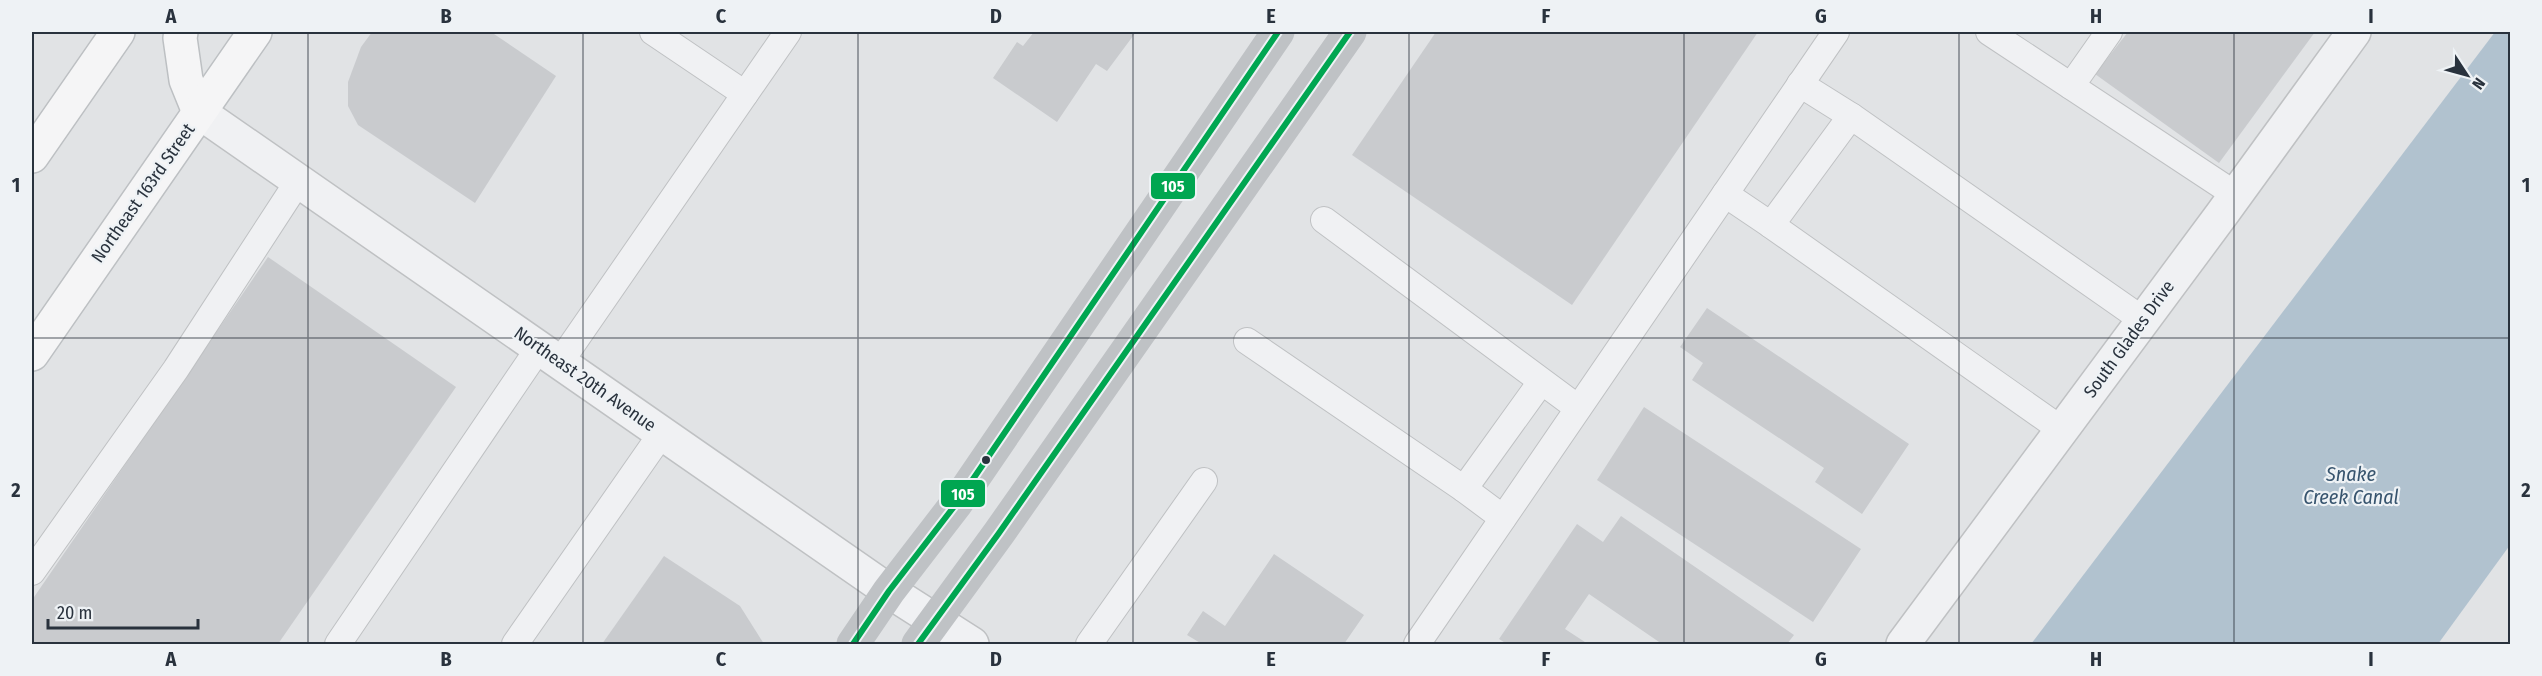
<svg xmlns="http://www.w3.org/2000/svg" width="2542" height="676" font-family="'Fira Sans Condensed',sans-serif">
	<rect width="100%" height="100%" fill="#e1e3e5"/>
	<!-- water -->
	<polygon fill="#b1c2cf" points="2495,32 2510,32 2510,545 2438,644 2031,644"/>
	<!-- building -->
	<g fill="#c9cbce">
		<polygon points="372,32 491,32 556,76 475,203 358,125 348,106 348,82 361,47"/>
		<polygon points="1034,32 1136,32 1107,71 1096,64 1057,122 993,78 1017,42 1023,46"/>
		<polygon points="1436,32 1758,32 1572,305 1352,155"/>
		<polygon points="2128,32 2315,32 2219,163 2095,74"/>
		<polygon points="268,257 456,387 278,644 32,644 32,600"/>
		<polygon points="1707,308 1909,444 1862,514 1815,482 1824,468 1692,380 1703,363 1680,347"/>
		<polygon points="1644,407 1861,549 1813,622 1597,480"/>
		<polygon points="1621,516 1794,635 1787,644 1662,644 1589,594 1565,629 1588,644 1507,644 1499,639 1577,524 1603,542"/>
		<polygon points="1274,554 1364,615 1344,644 1202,644 1187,635 1203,611 1225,626"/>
		<polygon points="664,556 740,606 764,644 602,644"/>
	</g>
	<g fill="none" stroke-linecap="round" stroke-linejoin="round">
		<!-- lane casing -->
		<g stroke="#bfc1c3" stroke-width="28">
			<g id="lane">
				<polyline points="653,32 745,94"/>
				<polyline points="1989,32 2236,195"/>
				<polyline points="1800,84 1851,116"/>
				<polyline points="2071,86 2109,32"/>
				<polyline points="1725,194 1771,225"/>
				<polyline points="1324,220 1578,408"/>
				<polyline points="1247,341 1464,489"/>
				<polyline points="560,362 788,32"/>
				<polyline points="2062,430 1771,225 1851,116 2143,320"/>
				<polyline points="1503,518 1464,489 1541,382"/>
				<polyline points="32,572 176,369 299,180"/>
				<polyline points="338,644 539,348"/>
				<polyline points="515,644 662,433"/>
				<polyline points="1089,644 1204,481"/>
				<polyline points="1417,644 1836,32"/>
			</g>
		</g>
		<!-- street casing -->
		<g stroke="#bfc1c3" stroke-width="36">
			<g id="street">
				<polyline points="199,112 889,591 972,644"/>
				<polyline points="1903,644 2222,214 2354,32"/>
			</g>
		</g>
		<!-- primary casing -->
		<g stroke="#bdc0c3" stroke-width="36">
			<g id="primary">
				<polyline points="181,32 180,38 186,80 199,112"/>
				<polyline points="32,156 118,32"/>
				<polyline points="32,354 255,32"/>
			</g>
		</g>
		<!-- lane -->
		<use href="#lane" stroke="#f0f1f3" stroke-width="26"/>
		<!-- street -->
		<use href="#street" stroke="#f0f1f3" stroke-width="33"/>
		<!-- secondary -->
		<g stroke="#bfc2c5" stroke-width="33">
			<polyline points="853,644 889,591 956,504 1278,32"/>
			<polyline points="918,644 999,533 1350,32"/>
		</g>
		<!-- primary -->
		<use href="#primary" stroke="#f5f5f6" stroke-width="33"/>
		<!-- bus-1 casing -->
		<g stroke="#eef2f5" stroke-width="10">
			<g id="bus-1">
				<polyline points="853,644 889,591 956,504 1278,32"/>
				<polyline points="918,644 999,533 1350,32"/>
			</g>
		</g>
		<!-- bus-1 -->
		<use href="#bus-1" stroke="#00a651" stroke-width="6"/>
	</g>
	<!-- grid -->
	<path fill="none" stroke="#29323d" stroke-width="1.5" stroke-opacity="0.55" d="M308,32V644M583,32V644M858,32V644M1133,32V644M1409,32V644M1684,32V644M1959,32V644M2234,32V644M32,338H2510"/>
	<!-- markers -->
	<circle fill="#29323d" stroke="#eef2f5" stroke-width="2" cx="986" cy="460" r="5"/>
	<g text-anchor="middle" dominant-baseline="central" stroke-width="4.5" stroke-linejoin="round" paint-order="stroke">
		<!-- street labels -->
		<g font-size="18" fill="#29323d" stroke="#eef2f5">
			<text transform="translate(143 193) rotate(-55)">Northeast 163rd Street</text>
			<text transform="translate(2129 339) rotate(-54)">South Glades Drive</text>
			<text transform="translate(585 379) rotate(35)">Northeast 20th Avenue</text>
		</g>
		<!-- water labels -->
		<g font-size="20" font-style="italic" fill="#37546e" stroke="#eef2f5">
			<text x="2351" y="474">Snake<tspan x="2351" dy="23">Creek Canal</tspan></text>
		</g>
	</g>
	<g stroke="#eef2f5" stroke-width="2">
		<rect x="1150" y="172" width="46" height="28" rx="6" fill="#00a651"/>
		<rect x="940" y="479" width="46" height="29" rx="6" fill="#00a651"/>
	</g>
	<g font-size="16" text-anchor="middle" font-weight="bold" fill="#fff">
		<text x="1173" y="192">105</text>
		<text x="963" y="500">105</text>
	</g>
	<!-- border -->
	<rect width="2542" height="676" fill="none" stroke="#eef2f5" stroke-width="66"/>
	<!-- north arrow -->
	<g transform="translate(2467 75) rotate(126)" stroke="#eef2f5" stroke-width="4.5" paint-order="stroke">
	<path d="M0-4.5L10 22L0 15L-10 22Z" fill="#29323d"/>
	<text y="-9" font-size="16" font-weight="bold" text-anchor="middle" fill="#29323d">N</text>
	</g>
	<!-- scale -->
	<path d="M48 619v9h150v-9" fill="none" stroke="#29323d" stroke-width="3"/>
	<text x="57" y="619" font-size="18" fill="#29323d" stroke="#eef2f5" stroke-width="4.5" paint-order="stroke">20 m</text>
	<rect x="33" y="33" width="2476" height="610" fill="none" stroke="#29323d" stroke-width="2"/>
	<g font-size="20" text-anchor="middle" font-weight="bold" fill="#29323d">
		<text x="171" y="23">A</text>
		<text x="446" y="23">B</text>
		<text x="721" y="23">C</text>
		<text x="996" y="23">D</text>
		<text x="1271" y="23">E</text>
		<text x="1546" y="23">F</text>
		<text x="1821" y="23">G</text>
		<text x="2096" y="23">H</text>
		<text x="2371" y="23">I</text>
		<text x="16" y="192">1</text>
		<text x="2526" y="192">1</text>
		<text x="16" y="497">2</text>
		<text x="2526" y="497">2</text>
		<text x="171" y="666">A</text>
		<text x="446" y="666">B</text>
		<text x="721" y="666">C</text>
		<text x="996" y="666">D</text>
		<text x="1271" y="666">E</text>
		<text x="1546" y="666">F</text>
		<text x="1821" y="666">G</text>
		<text x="2096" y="666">H</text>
		<text x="2371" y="666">I</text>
	</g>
</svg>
